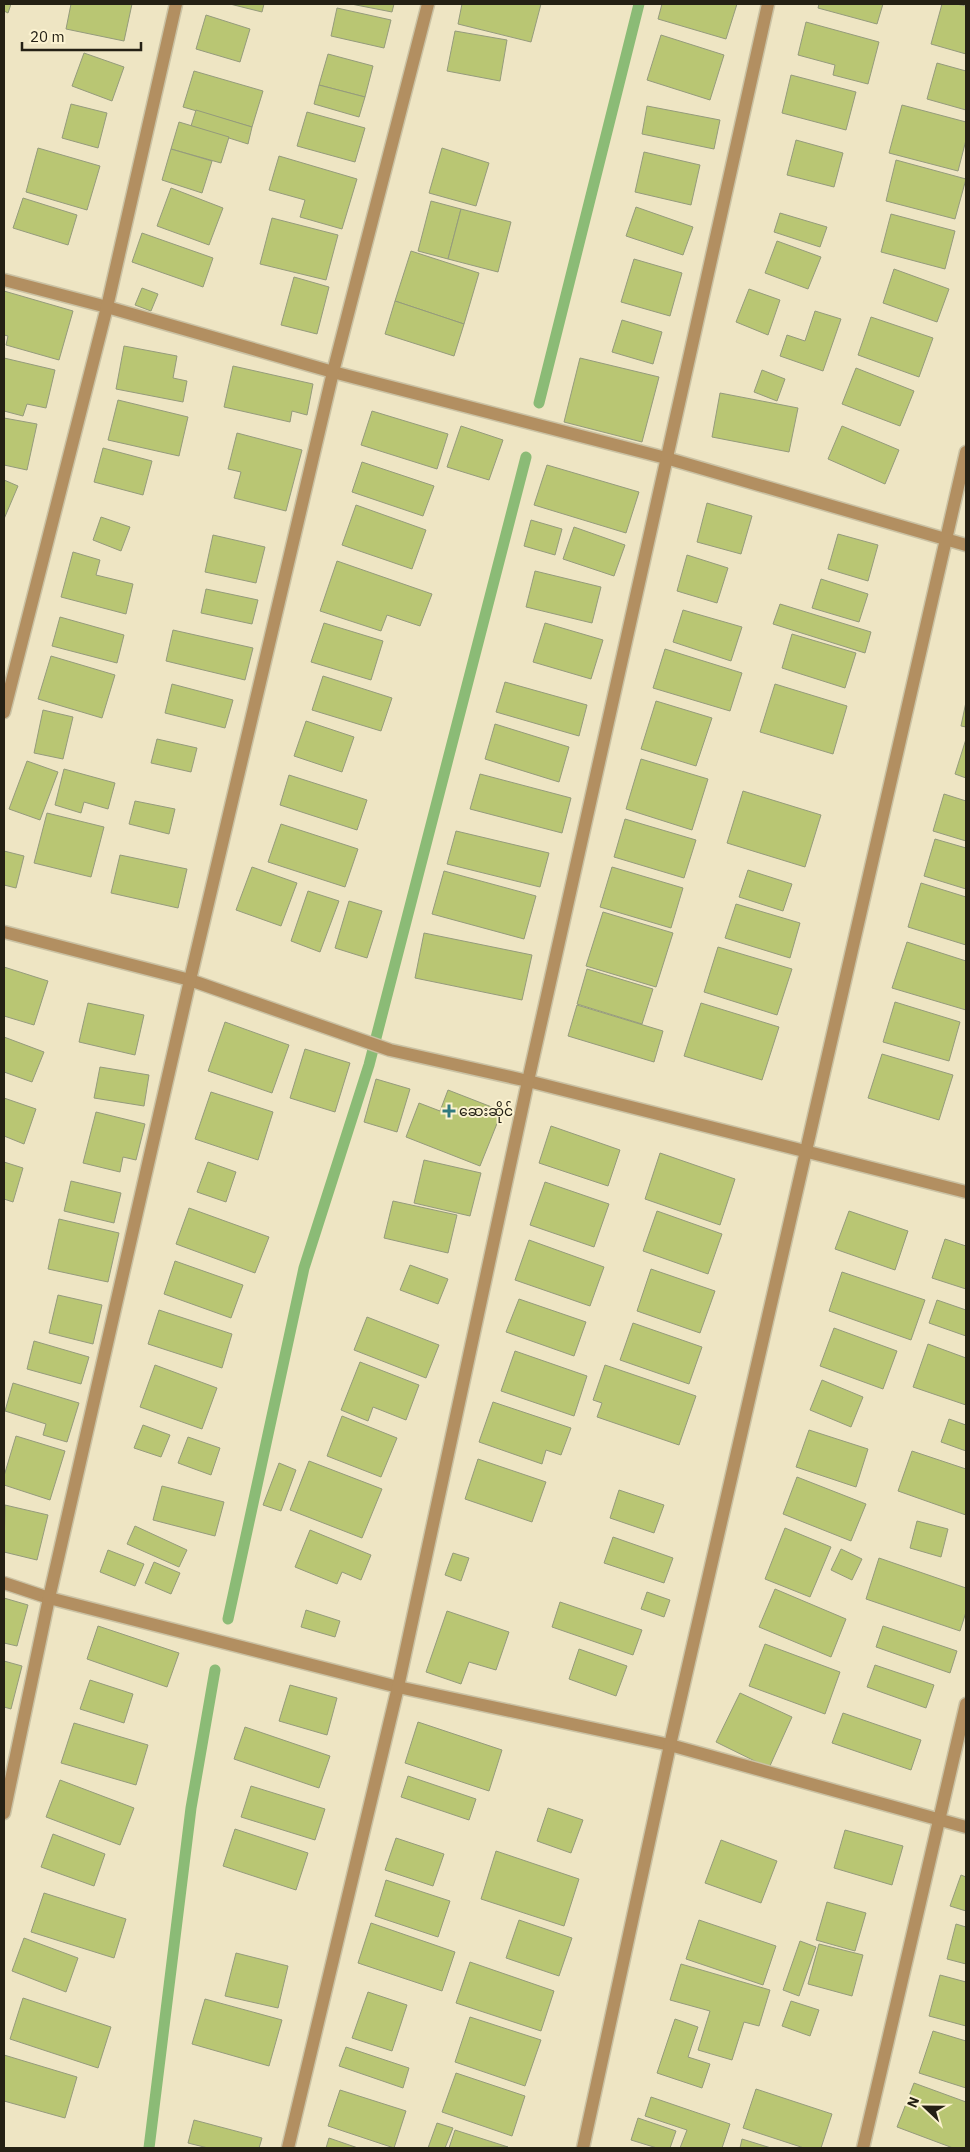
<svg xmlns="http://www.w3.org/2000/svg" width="970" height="2152" font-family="'IBM Plex Sans','Noto Sans Myanmar',sans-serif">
	<rect width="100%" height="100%" fill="#eee5c3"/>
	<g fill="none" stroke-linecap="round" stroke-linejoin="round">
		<!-- stream -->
		<g stroke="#8bbb76" stroke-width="11">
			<polyline points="539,403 639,4"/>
			<polyline points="228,1619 304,1268 369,1065 526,457"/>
			<polyline points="149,2148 191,1808 215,1670"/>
		</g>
	</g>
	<!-- building -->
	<g fill="#b9c673" stroke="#959b7c">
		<polygon points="4,4 11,4 8,13 4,11"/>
		<polygon points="71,4 132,4 124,41 66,29"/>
		<polygon points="230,4 264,4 262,12"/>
		<polygon points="351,4 394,4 392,12"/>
		<polygon points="462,4 541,4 531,42 458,24"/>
		<polygon points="662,4 737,4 726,39 658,19"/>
		<polygon points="819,4 883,4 877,24 818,8"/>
		<polygon points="942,4 956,4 966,6 966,54 931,44"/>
		<polygon points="337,8 391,20 384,48 331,36"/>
		<polygon points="206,15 250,29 240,62 196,49"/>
		<polygon points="806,22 879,42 868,84 833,75 835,65 798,55"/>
		<polygon points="455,31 507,40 500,81 447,71"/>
		<polygon points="661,35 724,55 710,100 647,80"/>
		<polygon points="84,53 124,67 112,101 72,86"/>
		<polygon points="328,54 373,66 365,97 319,85"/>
		<polygon points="937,63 966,71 966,110 927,99"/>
		<polygon points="194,71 263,91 252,127 183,107"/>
		<polygon points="791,75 856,92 846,130 782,113"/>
		<polygon points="319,85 365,97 359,117 314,104"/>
		<polygon points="71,104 107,113 98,148 62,138"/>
		<polygon points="902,105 966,122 966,140 958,171 889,153"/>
		<polygon points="647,106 720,120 714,149 642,134"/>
		<polygon points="196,110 252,127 248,144 191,126"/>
		<polygon points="307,112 365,128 355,162 297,146"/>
		<polygon points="179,122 229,137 221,163 171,149"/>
		<polygon points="796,140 843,153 834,187 787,175"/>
		<polygon points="38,148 100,166 87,210 26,192"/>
		<polygon points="442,148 489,163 476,206 429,193"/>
		<polygon points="171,149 212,161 202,193 162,180"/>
		<polygon points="644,152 700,165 691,205 635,192"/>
		<polygon points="279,156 357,179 342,229 300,217 305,200 269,190"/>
		<polygon points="896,160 966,179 955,219 886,201"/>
		<polygon points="171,188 223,208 209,245 157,226"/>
		<polygon points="23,198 77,215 68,245 13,228"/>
		<polygon points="431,201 461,209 448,259 418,251"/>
		<polygon points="636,207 693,227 683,255 626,236"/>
		<polygon points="461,209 511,222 498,272 448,259"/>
		<polygon points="780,213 827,227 820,247 774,232"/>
		<polygon points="891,214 955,231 945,269 881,252"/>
		<polygon points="272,218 338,235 326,280 260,264"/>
		<polygon points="142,233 213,258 203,287 132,262"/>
		<polygon points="777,241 821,257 808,289 765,273"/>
		<polygon points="411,251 479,273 464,324 395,301"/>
		<polygon points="634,259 682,273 670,316 621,302"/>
		<polygon points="894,269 949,289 937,322 883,303"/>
		<polygon points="294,277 329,287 317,334 281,325"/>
		<polygon points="142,288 158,294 151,311 135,305"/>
		<polygon points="749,289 780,300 768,335 736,322"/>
		<polygon points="4,291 73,311 59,360 6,345 8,336 4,335"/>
		<polygon points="395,301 464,324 454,356 385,334"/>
		<polygon points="815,311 841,319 823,371 780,356 787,335 805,341"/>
		<polygon points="871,317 933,338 919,377 858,355"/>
		<polygon points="622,320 662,332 653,364 612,352"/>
		<polygon points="124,346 177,356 173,378 187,381 183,402 116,389"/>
		<polygon points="4,358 55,370 46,408 27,404 23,416 4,411"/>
		<polygon points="580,358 659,377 642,442 564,422"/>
		<polygon points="233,366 313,384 307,415 292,411 290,422 224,407"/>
		<polygon points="856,368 914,391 900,426 842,404"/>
		<polygon points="762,370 785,379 777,401 754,392"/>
		<polygon points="720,393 798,408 789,452 712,437"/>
		<polygon points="118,400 188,417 179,456 108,440"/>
		<polygon points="372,411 448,434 437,469 361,445"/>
		<polygon points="4,418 37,424 27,470 4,465"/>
		<polygon points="461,426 503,440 489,480 447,467"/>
		<polygon points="842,426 899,450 885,484 828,459"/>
		<polygon points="237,433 302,450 286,511 234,498 241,472 228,469"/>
		<polygon points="103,448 152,461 143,495 94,482"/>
		<polygon points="362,462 434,486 423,516 352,492"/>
		<polygon points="547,465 639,492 626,533 534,505"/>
		<polygon points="4,480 18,486 4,519"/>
		<polygon points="707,503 752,516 741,554 697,542"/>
		<polygon points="356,505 426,530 412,569 342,545"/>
		<polygon points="101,517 130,527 121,551 93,540"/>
		<polygon points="531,520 562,529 555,555 524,546"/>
		<polygon points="574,527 625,545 614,576 563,559"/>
		<polygon points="838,534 878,545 868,581 828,569"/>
		<polygon points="213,535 265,547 256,583 205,572"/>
		<polygon points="73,552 100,560 96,575 133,584 126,614 61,597"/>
		<polygon points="687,555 728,568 717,603 677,591"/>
		<polygon points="337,561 432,594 420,626 387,615 381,631 320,611"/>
		<polygon points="535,571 601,587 592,623 526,607"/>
		<polygon points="821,579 868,594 859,622 812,608"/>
		<polygon points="206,589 258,600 252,624 201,613"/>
		<polygon points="780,604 871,632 865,653 773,624"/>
		<polygon points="683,610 742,627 731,661 673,642"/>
		<polygon points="60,617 124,635 117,663 52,646"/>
		<polygon points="324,623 383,641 371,680 311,662"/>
		<polygon points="545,623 603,640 591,679 533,662"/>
		<polygon points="173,630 253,648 245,680 166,661"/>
		<polygon points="792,634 856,653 845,688 782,668"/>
		<polygon points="665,649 742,673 730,711 653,688"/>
		<polygon points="51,656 115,675 102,718 38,699"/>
		<polygon points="323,676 392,698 381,731 312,710"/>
		<polygon points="505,682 587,705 579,736 496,712"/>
		<polygon points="172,684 233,700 225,728 165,713"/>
		<polygon points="775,684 847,706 833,754 760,732"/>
		<polygon points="656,701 712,718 696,766 641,749"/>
		<polygon points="966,702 966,727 961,726"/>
		<polygon points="43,710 73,717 63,759 34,753"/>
		<polygon points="306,721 354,737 342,772 294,756"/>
		<polygon points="495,724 569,747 559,782 485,759"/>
		<polygon points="157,739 197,748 191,772 151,763"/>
		<polygon points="966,739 966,778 955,774"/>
		<polygon points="641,759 708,779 692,830 626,809"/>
		<polygon points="27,761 58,772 40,820 9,809"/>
		<polygon points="64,769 115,783 108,809 84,802 81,813 55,805"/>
		<polygon points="480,774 571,798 562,833 470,809"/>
		<polygon points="289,775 367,800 357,830 280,805"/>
		<polygon points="743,791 821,815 805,867 727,843"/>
		<polygon points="944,794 966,801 966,841 933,831"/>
		<polygon points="135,801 175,809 169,834 129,824"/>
		<polygon points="47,813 104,827 91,877 34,863"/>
		<polygon points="625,819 696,840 684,878 614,857"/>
		<polygon points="281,824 358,849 345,887 268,862"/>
		<polygon points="456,831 549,853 540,887 447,864"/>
		<polygon points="935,839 966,848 966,889 924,876"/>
		<polygon points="4,851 24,856 16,888 4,885"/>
		<polygon points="120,855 187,869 178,908 111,893"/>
		<polygon points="252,867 297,883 281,926 236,910"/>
		<polygon points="612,867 683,888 671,928 600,907"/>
		<polygon points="748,870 792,884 783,911 739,897"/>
		<polygon points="444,871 536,896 524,939 432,914"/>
		<polygon points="921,883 966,897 966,945 908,927"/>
		<polygon points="308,891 339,901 320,952 291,941"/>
		<polygon points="349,901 382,911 367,958 335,948"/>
		<polygon points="736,904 800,923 790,958 725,938"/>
		<polygon points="603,912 673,933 656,987 586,966"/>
		<polygon points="424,933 532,955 522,1000 415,978"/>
		<polygon points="907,942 966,961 966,1010 892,988"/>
		<polygon points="718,947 792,969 777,1015 704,992"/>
		<polygon points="4,967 48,981 34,1025 4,1016"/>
		<polygon points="587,969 653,989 642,1024 577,1004"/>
		<polygon points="895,1002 960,1022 949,1061 883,1042"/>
		<polygon points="88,1003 144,1015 135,1055 79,1042"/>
		<polygon points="701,1003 779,1027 762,1080 684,1056"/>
		<polygon points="577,1005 663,1031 654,1062 568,1036"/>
		<polygon points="225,1022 289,1045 272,1093 208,1071"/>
		<polygon points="4,1037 44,1052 32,1082 4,1072"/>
		<polygon points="305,1049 350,1063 335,1112 290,1098"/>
		<polygon points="882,1054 953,1075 939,1120 868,1098"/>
		<polygon points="100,1067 149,1075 144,1106 94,1098"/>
		<polygon points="376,1079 410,1089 397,1132 364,1122"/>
		<polygon points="448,1090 502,1111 480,1166 406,1137 419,1103 440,1111"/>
		<polygon points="211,1092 273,1112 258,1160 195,1139"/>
		<polygon points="4,1098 36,1109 24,1144 4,1136"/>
		<polygon points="96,1112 145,1124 136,1160 123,1157 120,1172 83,1163"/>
		<polygon points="551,1126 620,1150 608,1186 539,1163"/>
		<polygon points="660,1153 735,1179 720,1225 645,1199"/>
		<polygon points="424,1160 481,1173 470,1216 414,1203"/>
		<polygon points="4,1162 23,1168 13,1202 4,1199"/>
		<polygon points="208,1162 236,1172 226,1202 197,1192"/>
		<polygon points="71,1181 121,1193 114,1223 64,1211"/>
		<polygon points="545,1182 609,1204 594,1247 530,1225"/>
		<polygon points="393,1201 457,1215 448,1253 384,1238"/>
		<polygon points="189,1208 269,1237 255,1273 176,1244"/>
		<polygon points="657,1211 722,1234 708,1274 643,1251"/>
		<polygon points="849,1211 908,1231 895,1270 835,1249"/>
		<polygon points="59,1219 119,1233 108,1282 48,1269"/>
		<polygon points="945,1239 966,1246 966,1289 932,1278"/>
		<polygon points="529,1240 604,1267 590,1306 515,1280"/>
		<polygon points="175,1261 243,1285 231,1318 164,1294"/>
		<polygon points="410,1265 448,1279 438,1304 400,1290"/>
		<polygon points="651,1269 715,1291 700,1333 637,1311"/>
		<polygon points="842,1272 925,1300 911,1340 829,1311"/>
		<polygon points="58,1295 102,1305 93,1344 49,1333"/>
		<polygon points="519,1299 586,1322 574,1356 506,1332"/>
		<polygon points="937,1300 966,1310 966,1336 929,1323"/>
		<polygon points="159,1310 232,1334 222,1368 148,1344"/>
		<polygon points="367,1317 439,1345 426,1378 354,1350"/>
		<polygon points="633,1323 702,1347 689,1384 620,1360"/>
		<polygon points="834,1328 897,1351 883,1389 820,1366"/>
		<polygon points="34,1341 89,1357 81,1384 27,1369"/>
		<polygon points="928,1344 966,1358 966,1405 913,1387"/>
		<polygon points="515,1351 587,1376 574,1416 501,1391"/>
		<polygon points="360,1362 419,1385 406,1420 373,1407 368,1421 341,1410"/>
		<polygon points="155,1365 217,1388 202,1429 140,1407"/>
		<polygon points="605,1365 696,1396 679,1445 597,1417 602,1403 593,1400"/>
		<polygon points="822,1380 863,1397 851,1427 810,1410"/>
		<polygon points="13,1383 79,1403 67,1442 43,1435 46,1424 5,1411"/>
		<polygon points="493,1402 571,1428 561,1455 546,1450 542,1464 479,1442"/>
		<polygon points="342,1416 397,1438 381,1477 327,1456"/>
		<polygon points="949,1419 966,1425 966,1451 941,1442"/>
		<polygon points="143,1425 170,1435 161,1457 134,1448"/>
		<polygon points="809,1430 868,1449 856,1487 796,1467"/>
		<polygon points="16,1436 65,1451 50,1500 4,1485 4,1476"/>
		<polygon points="188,1437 220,1448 211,1475 178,1463"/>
		<polygon points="912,1451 966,1469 966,1515 898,1491"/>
		<polygon points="478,1459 546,1482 532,1522 465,1499"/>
		<polygon points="309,1461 382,1489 362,1538 290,1510"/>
		<polygon points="279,1463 296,1470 281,1511 263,1505"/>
		<polygon points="797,1477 866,1504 851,1541 783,1514"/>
		<polygon points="162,1486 224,1502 215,1536 153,1520"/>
		<polygon points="619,1490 664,1505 654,1533 610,1518"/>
		<polygon points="5,1505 48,1515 37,1560 4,1552"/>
		<polygon points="917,1521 948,1529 941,1557 910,1548"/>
		<polygon points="135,1526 187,1550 179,1567 127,1544"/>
		<polygon points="785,1528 831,1547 810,1597 765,1579"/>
		<polygon points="310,1530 371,1555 361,1580 342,1572 337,1584 295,1567"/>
		<polygon points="613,1537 673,1558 664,1583 604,1563"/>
		<polygon points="841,1549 862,1559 852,1580 831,1570"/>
		<polygon points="108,1550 144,1564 135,1586 100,1572"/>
		<polygon points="453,1553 469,1558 461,1581 445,1575"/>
		<polygon points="879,1558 966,1588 966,1612 960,1631 866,1599"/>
		<polygon points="154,1562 180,1573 171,1594 145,1583"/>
		<polygon points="775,1589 846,1619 831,1657 759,1627"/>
		<polygon points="647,1592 670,1600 664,1617 641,1609"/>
		<polygon points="4,1598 28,1605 17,1646 4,1643"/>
		<polygon points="560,1602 642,1630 633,1655 552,1627"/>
		<polygon points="306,1610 340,1621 335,1637 301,1627"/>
		<polygon points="447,1611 509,1632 496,1670 469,1662 461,1684 426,1672"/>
		<polygon points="98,1626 179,1653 167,1687 87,1659"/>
		<polygon points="883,1626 957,1651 950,1673 876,1647"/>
		<polygon points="765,1644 840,1672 825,1714 749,1686"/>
		<polygon points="579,1649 627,1666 616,1696 569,1679"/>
		<polygon points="4,1661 22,1666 11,1709 4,1707"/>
		<polygon points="875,1665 934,1685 926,1708 867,1687"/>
		<polygon points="90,1680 133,1694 124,1723 80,1709"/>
		<polygon points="290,1685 337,1698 327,1735 279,1721"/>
		<polygon points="740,1693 792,1717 769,1768 716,1742"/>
		<polygon points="843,1713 921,1740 911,1770 832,1743"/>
		<polygon points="418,1722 502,1750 489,1791 405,1763"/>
		<polygon points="74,1723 148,1745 136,1785 61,1763"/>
		<polygon points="245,1727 330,1756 319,1788 234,1759"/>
		<polygon points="408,1776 476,1799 469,1820 401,1797"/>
		<polygon points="60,1780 134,1808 120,1845 46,1817"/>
		<polygon points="251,1786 325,1809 315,1840 241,1817"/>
		<polygon points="548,1808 583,1820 571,1853 537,1841"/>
		<polygon points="235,1829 308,1853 296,1890 223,1866"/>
		<polygon points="845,1830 903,1846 892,1885 834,1868"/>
		<polygon points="53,1834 105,1854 94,1886 41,1867"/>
		<polygon points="396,1838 444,1854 433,1886 385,1870"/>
		<polygon points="721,1840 777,1861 761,1903 705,1883"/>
		<polygon points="496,1851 579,1879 564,1926 481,1899"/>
		<polygon points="961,1875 966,1877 966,1911 950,1906"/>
		<polygon points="386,1880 450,1901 438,1937 375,1916"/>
		<polygon points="44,1893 126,1919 114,1958 31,1932"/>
		<polygon points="827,1902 866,1913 855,1951 816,1940"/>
		<polygon points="519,1920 572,1938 559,1976 506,1958"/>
		<polygon points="699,1920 776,1946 763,1985 686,1959"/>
		<polygon points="371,1923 455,1952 442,1991 358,1963"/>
		<polygon points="956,1924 966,1927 966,1964 947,1959"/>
		<polygon points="24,1938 78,1958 66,1992 12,1971"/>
		<polygon points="800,1941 816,1947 799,1996 783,1990"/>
		<polygon points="819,1944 863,1955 852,1996 808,1984"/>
		<polygon points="236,1953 288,1966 278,2008 225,1996"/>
		<polygon points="470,1962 554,1991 541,2031 456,2003"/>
		<polygon points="681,1964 770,1990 759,2026 744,2022 732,2060 698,2050 710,2011 670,2000"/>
		<polygon points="940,1975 966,1982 966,2026 929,2016"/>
		<polygon points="368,1992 407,2005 392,2051 352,2038"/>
		<polygon points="23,1998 111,2027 98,2068 10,2039"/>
		<polygon points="205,1999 282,2020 269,2066 192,2044"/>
		<polygon points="791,2001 819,2010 810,2036 782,2026"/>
		<polygon points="470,2017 541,2040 525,2086 455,2062"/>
		<polygon points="675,2019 698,2027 688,2057 710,2064 702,2088 657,2073"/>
		<polygon points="933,2031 966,2041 966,2088 919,2073"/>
		<polygon points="346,2047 409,2068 403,2088 339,2066"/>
		<polygon points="4,2055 77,2077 65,2118 4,2101"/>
		<polygon points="456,2073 525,2096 512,2136 442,2112"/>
		<polygon points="914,2083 966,2102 966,2148 953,2148 897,2127"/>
		<polygon points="756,2089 832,2114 821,2148 804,2148 743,2128"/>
		<polygon points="340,2090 406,2111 394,2148 328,2126"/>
		<polygon points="651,2097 730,2124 722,2148 680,2148 687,2130 645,2116"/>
		<polygon points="638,2118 676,2131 670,2148 657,2148 631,2140"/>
		<polygon points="194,2120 262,2138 259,2148 208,2148 188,2143"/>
		<polygon points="437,2123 453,2128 445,2148 428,2148"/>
		<polygon points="455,2130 508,2147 449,2148"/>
		<polygon points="329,2138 358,2148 326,2148"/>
		<polygon points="742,2139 771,2148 740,2148"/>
	</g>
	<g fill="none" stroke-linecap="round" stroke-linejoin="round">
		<!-- street casing -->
		<g stroke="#cac2a4" stroke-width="15">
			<g id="street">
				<polyline points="4,280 107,307 333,372 666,458 966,545"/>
				<polyline points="4,712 107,307 176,4"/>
				<polyline points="4,932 190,980 390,1050 528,1081 966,1192"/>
				<polyline points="4,1583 49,1598 398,1687 670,1745 966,1827"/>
				<polyline points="4,1813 49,1598 190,980 333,372 428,4"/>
				<polyline points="288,2148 398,1687 528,1081 768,4"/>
				<polyline points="583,2148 670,1745 966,452"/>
				<polyline points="863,2148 966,1704"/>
			</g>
		</g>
		<!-- street -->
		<use href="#street" stroke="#b28f61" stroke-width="12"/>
	</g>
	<!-- markers -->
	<path fill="#317a7e" stroke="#fbf2d0" stroke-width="2" d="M446.5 1103.5h5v5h5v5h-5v5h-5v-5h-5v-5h5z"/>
	<g text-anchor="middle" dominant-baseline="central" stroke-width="4" stroke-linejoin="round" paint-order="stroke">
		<!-- poi labels -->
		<g font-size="14" fill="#242014" stroke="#fbf2d0" text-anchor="start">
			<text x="459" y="1111">ဆေးဆိုင်</text>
		</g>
	</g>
	<!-- border -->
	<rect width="970" height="2152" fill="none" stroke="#242014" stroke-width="10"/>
	<!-- north arrow -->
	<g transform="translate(925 2107) rotate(292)" stroke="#fbf2d0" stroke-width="4" paint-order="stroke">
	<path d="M0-4L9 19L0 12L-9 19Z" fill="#242014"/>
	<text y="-8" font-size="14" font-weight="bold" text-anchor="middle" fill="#242014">N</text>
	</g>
	<!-- scale -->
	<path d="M22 42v8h119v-8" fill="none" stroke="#242014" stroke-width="2.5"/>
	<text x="30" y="42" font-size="15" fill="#242014" stroke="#fbf2d0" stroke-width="4" paint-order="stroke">20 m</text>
</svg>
